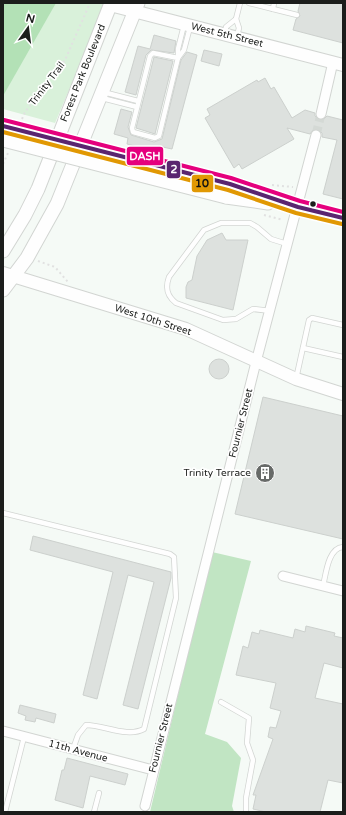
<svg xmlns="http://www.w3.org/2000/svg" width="346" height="815" font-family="'Varela Round',sans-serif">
	<rect width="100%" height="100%" fill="#f5faf6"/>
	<!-- green -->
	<polygon fill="#d9f1da" points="3,3 106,3 55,123 3,109"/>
	<!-- forest -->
	<polygon fill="#c1e5c3" points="212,552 251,561 205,734 227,742 241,758 232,806 234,812 150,812"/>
	<!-- water -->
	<polygon fill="#b3e1b6" points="3,3 56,3 3,96"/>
	<!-- building -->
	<g fill="#dde1de" stroke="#ccd0cd">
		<polygon points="300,3 343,3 343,43 293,30 296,19 300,16 298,11"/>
		<polygon points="154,35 176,41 174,53 151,50 146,55 136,95 125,92 138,46 150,49"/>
		<polygon points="204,50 222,54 219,66 201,61"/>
		<polygon points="187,52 197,55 172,149 158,146 157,152 127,144 128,138 114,134 121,109 132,112 128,127 131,135 154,142 162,139 181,60"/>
		<polygon points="154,57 173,61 155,134 136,128"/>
		<polygon points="265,78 271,89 274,87 292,118 305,110 315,113 315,116 319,120 323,120 327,116 343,120 343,199 323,194 337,140 322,137 322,133 318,129 314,129 310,134 287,128 294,139 242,169 239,164 234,168 205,118 210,115 207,109 257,80 258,82"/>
		<polygon points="222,233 226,240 248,240 233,310 186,298 186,287 188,282 192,280 197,256 207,240"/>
		<circle cx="219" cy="369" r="10"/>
		<polygon points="263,397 343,416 343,539 235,514"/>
		<polygon points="33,536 171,572 171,578 138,709 123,705 154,582 128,575 97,699 83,695 113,572 30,550"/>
		<polygon points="306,626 335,633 334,636 343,638 343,668 324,663 315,698 343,704 343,783 328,780 320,812 266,812 253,809 256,795 253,795 273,739 268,737 270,727 276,728 281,711 270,708 276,683 236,675 243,646 248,648 252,632 259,634 260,630 293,638 295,629 305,632"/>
		<polygon points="20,705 56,714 54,723 36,718 35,722 25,720 26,716 18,713"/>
		<polygon points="67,758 128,774 125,785 90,776 83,808 55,800 62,770 64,770"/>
	</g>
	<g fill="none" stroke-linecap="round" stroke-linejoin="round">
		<!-- minor-tunnel -->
		<polyline stroke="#d4d9d5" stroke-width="9" stroke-dasharray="9 4.5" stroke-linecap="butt" points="316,135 321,114"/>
		<!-- service casing -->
		<g stroke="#d2d5d2" stroke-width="6">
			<g id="service">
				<polyline points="249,3 273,9 274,3"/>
				<polyline points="273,9 297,15"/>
				<polyline points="225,34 226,27 236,19"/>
				<polyline points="237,36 239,28 236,19 240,3"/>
				<polyline points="178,58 153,53 150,56 132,128 133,132 155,138 159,136 178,58 178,49 184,25"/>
				<polyline points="178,58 184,50 190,27"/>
				<polyline points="103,92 138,101"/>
				<polyline points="102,98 137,107"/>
				<path d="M271,311L253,309L236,319L223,320L176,303C167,296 165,288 169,277L204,230L221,223H250L257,227L271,239L287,244"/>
				<polyline points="303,348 343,357"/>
				<polyline points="296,379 309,320 312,318 343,325"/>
				<path d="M3,513L170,554L174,557L176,598L144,729C127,738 104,725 86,725L78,735L73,749"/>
				<path d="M323,586C326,574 328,548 343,547"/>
				<polyline points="221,702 249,718 247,743 253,760 246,798 246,812"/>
				<polyline points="5,812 24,737"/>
				<polyline points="94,812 99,793"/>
			</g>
		</g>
		<!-- minor casing -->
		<g stroke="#d2d5d2" stroke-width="11">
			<g id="minor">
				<polyline points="321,114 333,62"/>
				<polyline points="283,576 343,591"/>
				<polyline points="3,731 153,770"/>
				<polyline points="145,806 256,362 316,135"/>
			</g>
		</g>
		<!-- tertiary casing -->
		<g stroke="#d2d5d2" stroke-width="14">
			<g id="tertiary">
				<polyline points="110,5 343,65"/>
				<polyline points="3,273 186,329 296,379 343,394"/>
			</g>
		</g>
		<!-- secondary casing -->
		<g stroke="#d2d5d2" stroke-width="15">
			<g id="secondary">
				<polyline points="230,184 298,207 343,218"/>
				<polyline points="226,197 268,203"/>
				<polyline points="3,251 25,215 38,189 111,3"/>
				<polyline points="3,290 27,258 57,204 138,3"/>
			</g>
		</g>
		<!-- path -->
		<g stroke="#e1e1e1" stroke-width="2" stroke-dasharray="2 3" stroke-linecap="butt">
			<polyline points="22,119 25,112 65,60 90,3"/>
			<polyline points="3,164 8,153"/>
			<polyline points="272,185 293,187"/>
			<polyline points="264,215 283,220"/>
			<polyline points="38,261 55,267 68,282"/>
		</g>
		<!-- service -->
		<use href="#service" stroke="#fefefe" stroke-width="4.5"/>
		<!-- minor -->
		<use href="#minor" stroke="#fefefe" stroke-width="9"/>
		<!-- tertiary -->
		<use href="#tertiary" stroke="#fefefe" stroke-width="12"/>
		<!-- secondary -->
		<use href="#secondary" stroke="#fefefe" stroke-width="13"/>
		<!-- secondary-bridge casing -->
		<g stroke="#d2d5d2" stroke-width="15" stroke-linecap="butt">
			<g id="secondary-bridge">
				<polyline points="3,126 230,184"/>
				<polyline points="3,140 226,197"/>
			</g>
		</g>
		<!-- secondary-bridge -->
		<use href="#secondary-bridge" stroke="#fefefe" stroke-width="13"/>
		<!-- bus-1 casing -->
		<g stroke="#fff" stroke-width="7">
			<polyline id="bus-1" points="3,126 230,184 298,207 343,218"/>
		</g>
		<!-- bus-2 casing -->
		<g stroke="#fff" stroke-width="7">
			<polyline id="bus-2" points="3,132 228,190 296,213 342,224"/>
		</g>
		<!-- bus-3 casing -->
		<g stroke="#fff" stroke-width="7">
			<polyline id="bus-3" points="4,120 231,178 300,201 343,212"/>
		</g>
		<!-- bus-1 -->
		<use href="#bus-1" stroke="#5a256f" stroke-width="4"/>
		<!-- bus-2 -->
		<use href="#bus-2" stroke="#e19803" stroke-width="4"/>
		<!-- bus-3 -->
		<use href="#bus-3" stroke="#e5007d" stroke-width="4"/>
	</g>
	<!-- icons -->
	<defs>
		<g id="building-disc" transform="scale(1)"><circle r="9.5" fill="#676a68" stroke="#fff"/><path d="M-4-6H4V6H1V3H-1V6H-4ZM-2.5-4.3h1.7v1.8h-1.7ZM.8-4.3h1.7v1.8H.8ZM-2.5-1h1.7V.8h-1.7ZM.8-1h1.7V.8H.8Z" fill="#fff"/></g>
	</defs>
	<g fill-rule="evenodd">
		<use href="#building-disc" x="265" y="473"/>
	</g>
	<!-- markers -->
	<circle fill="#1b1d1b" stroke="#fff" stroke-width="1.5" cx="313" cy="204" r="3.5"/>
	<g text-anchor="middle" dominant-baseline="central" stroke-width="3.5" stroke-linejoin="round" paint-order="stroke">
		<!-- street labels -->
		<g font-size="10" fill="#1b1d1b" stroke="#fff">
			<text transform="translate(227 35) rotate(14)">West 5th Street</text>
			<text transform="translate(83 73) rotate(-68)">Forest Park Boulevard</text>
			<text transform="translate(47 84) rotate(-53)">Trinity Trail</text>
			<text transform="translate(153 320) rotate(18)">West 10th Street</text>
			<text transform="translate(241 423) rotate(-76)">Fournier Street</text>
			<text transform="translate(161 738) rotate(-76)">Fournier Street</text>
			<text transform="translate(78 751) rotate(15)">11th Avenue</text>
		</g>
		<!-- poi labels -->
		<g font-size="10" fill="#1b1d1b" stroke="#fff" text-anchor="end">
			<text x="251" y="473">Trinity Terrace</text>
		</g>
	</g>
	<g stroke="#fff" stroke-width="1.5">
		<rect x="126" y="146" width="38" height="20" rx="4" fill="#e5007d"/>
		<rect x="166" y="160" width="15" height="19" rx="4" fill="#5a256f"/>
		<rect x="191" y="174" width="23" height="19" rx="4" fill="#e19803"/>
	</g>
	<g font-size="11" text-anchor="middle" font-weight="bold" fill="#fff">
		<text x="145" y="160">DASH</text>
		<text x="174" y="173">2</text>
	</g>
	<g font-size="11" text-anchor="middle" font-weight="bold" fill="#111">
		<text x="202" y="187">10</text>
	</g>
	<!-- border -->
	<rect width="346" height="815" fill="none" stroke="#1b1d1b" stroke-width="8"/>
	<!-- north arrow -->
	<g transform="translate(28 28) rotate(14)" stroke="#ffffff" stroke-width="3" paint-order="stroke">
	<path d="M0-3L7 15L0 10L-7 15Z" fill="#1b1d1b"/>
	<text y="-6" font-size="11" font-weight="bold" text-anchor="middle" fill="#1b1d1b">N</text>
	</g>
</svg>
